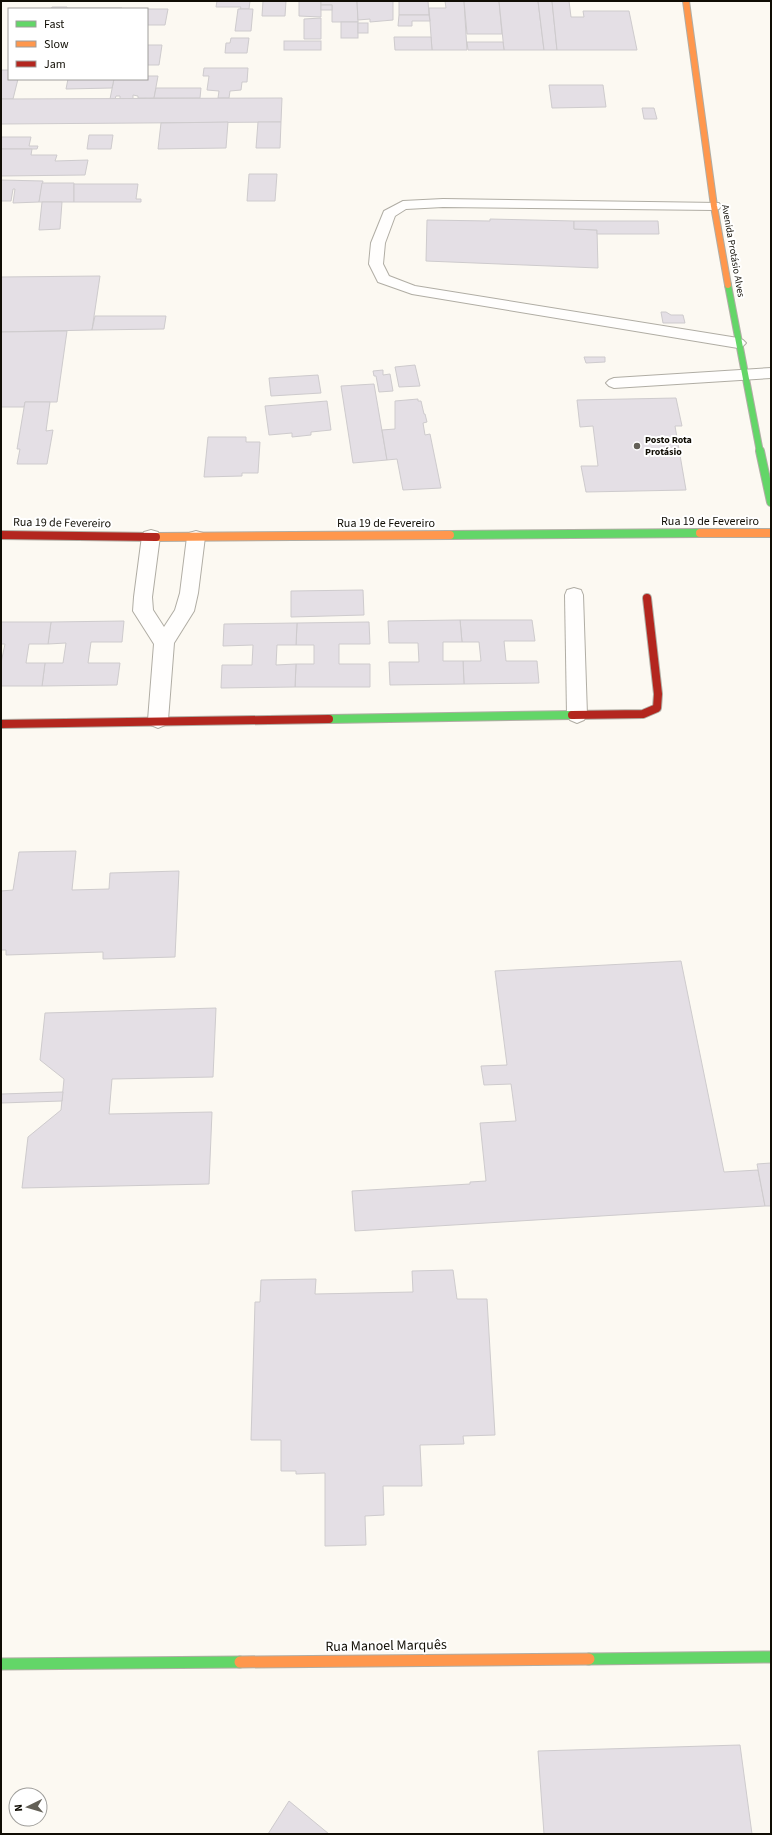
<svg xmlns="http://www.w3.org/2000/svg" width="772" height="1835" font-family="'Source Sans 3',sans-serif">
	<rect width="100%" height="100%" fill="#fcf9f2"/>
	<!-- building -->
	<g fill="#e4dfe5" stroke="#cecbcd">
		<polygon points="217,1 250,1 249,9 240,9 241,7 216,7"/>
		<polygon points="263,1 286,1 285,16 262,16"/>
		<polygon points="299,1 321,1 321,17 299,16"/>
		<polygon points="321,1 357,1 358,22 332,22 332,5 321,5"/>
		<polygon points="357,1 393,1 393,20 370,22 370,19 358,20"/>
		<polygon points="399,1 428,1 429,15 399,15"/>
		<polygon points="445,1 464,1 467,50 432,50 429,8 446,8"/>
		<polygon points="464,1 499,1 502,34 467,34"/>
		<polygon points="499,1 538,1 544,50 504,50"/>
		<polygon points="538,1 552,1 557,50 544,50"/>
		<polygon points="552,1 569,1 571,17 584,17 583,11 629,11 637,50 557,50"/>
		<rect x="321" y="5" width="11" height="5"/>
		<polygon points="52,7 67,7 67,8 122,8 122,9 47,9 51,9"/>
		<polygon points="140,9 168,9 165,25 147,25 147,9"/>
		<polygon points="238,9 253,9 251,31 235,31"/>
		<polygon points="399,15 429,15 430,21 412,21 412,26 398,26"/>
		<polygon points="321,18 321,39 304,39 304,19"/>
		<rect x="341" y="22" width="17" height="16"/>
		<rect x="358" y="23" width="10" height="10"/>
		<polygon points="394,37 431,37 432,50 395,50"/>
		<polygon points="231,38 249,38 247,53 225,53 226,43 230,43"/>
		<rect x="284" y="41" width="37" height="9"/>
		<polygon points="467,42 503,42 504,50 468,50"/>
		<polygon points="147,45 162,45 159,65 147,65"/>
		<polygon points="204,68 248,68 247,82 242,82 241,90 230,91 229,98 218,98 219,91 207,90 209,76 203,76"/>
		<polygon points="1,70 9,70 9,79 18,79 13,99 1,99"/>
		<polygon points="147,76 158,76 154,98 138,98 138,96 133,95 133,99 120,99 120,96 116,96 115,99 110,99 114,79 147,79"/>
		<polygon points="68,79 114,79 112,88 66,89"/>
		<polygon points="549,85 603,85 606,107 552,108"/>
		<polygon points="156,88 201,88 200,98 154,98"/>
		<polygon points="282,98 281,122 1,124 1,99"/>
		<polygon points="642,108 654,108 657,119 644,119"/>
		<polygon points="228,122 226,148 158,149 161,123"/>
		<polygon points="258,122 281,122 280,148 256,148"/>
		<polygon points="89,135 113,135 111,149 87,149"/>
		<polygon points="1,137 31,137 29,146 38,146 37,149 1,149"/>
		<polygon points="1,149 32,149 31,155 57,155 55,161 88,160 85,175 1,176"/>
		<polygon points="249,174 277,174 275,201 247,201"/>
		<polygon points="1,180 43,181 39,202 13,203 15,189 13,189 11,201 1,201"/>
		<polygon points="42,183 74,183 74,202 39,202"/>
		<polygon points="74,184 138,184 136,199 141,199 141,202 74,202"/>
		<polygon points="42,202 62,202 60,229 39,230"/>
		<polygon points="490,219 574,221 574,229 597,230 598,268 426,261 427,220 490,221"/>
		<polygon points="574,221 658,221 659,234 597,234 597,230 574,229"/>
		<polygon points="100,276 92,330 1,332 1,277"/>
		<polygon points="661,312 666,312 671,315 683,315 685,323 663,323"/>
		<polygon points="95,316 166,316 164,329 92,330"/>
		<polygon points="67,331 57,402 25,402 24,407 1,407 1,332"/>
		<polygon points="584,357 605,357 605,362 586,363"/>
		<polygon points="415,365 420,386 399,387 395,367"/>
		<polygon points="383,370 383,375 390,374 393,391 379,392 376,376 374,376 373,371"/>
		<polygon points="318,375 321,393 271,396 269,378"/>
		<polygon points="374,384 387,460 353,463 341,386"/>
		<polygon points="676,398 682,426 675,426 686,490 586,492 581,466 598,466 593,426 580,427 577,400"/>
		<polygon points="418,399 418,401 421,401 424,414 425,414 427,422 423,423 425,435 430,434 441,488 403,490 397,459 387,460 382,430 395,429 395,401"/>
		<polygon points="327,401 331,430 311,432 311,435 292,437 292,433 269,435 265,406"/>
		<polygon points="25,402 50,402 46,431 53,430 47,464 17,464 20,449 17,449"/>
		<polygon points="208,437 246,437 246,442 260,442 258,473 242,473 242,476 204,477"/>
		<polygon points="363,590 364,615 291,617 291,591"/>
		<polygon points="460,620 532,620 535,641 504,641 506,661 537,661 539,683 464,684 463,661 481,661 479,642 462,642"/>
		<polygon points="460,620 462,642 443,642 443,661 463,661 464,684 390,685 389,662 419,662 418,643 389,643 388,621"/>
		<polygon points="124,621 122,642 91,642 88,663 120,663 117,685 42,686 45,663 63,663 66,643 48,644 51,622"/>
		<polygon points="1,622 51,622 48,644 29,644 26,663 45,663 42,686 1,686 1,663 5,644 1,644"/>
		<polygon points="369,622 370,644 339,644 339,664 370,664 370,687 295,687 296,664 314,664 314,645 296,645 297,623"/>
		<polygon points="297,623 296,645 277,645 276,665 296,664 295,687 221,688 222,665 252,665 253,645 223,646 224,624"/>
		<polygon points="76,851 72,890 109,889 110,873 179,871 175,957 103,959 103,952 6,955 6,950 1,950 1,891 13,890 19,852"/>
		<polygon points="681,961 724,1172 758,1170 765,1206 355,1231 352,1191 470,1184 470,1182 486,1181 480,1123 516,1121 511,1084 484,1085 481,1066 507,1065 495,971"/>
		<polygon points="216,1008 213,1077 112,1079 109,1114 212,1112 209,1184 22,1188 28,1137 61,1110 64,1079 40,1060 45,1013"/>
		<polygon points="63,1092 62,1101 1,1103 1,1094"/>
		<polygon points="771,1163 771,1206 765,1206 757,1164"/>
		<polygon points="453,1270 457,1299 487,1299 495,1435 463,1436 464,1444 420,1445 422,1486 383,1486 384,1515 365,1516 366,1545 325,1546 325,1473 296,1474 296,1471 281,1471 281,1440 251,1440 255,1302 260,1302 261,1280 316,1279 315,1294 413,1292 412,1271"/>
		<polygon points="740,1745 752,1834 544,1834 538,1751"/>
		<polygon points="289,1801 329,1834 268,1834"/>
	</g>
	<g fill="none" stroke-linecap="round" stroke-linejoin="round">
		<!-- lane casing -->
		<g stroke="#b0ada4" stroke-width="2">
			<g id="lane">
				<polygon points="443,199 719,203 721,206 719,209 714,210 443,207 406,209 395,216 385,243 383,264 389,276 415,286 738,338 743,340 746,343 743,346 738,348 412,294 378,282 369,264 371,243 384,211 403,201"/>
				<polygon points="771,368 771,378 614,388 609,386 606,383 609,380 614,378"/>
			</g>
		</g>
		<!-- street casing -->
		<g stroke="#b0ada4" stroke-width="2">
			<g id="street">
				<polygon points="151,530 158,532 160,536 152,597 153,610 164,627 175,610 180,593 187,537 189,533 196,531 203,533 205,537 198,593 194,611 174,643 168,720 165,725 158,728 151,725 148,720 154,644 133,611 134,597 142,536 144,532"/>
				<polygon points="574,588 581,590 583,595 587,715 584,720 577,723 570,720 567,715 565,595 567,590"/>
			</g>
		</g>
		<!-- fast-far2 casing -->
		<g stroke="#b0ada4" stroke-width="8">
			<polyline id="fast-far2" points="728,285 760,452"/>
		</g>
		<!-- fast-far1 casing -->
		<g stroke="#b0ada4" stroke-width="10">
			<g id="fast-far1">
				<polyline points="760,451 771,502"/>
				<polyline points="450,535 700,533"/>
				<polyline points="329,719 572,715"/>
			</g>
		</g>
		<!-- fast casing -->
		<g stroke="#b0ada4" stroke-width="13">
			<g id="fast">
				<polyline points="589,1659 771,1657"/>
				<polyline points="1,1664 240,1662"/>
			</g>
		</g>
		<!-- slow-far2 casing -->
		<g stroke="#b0ada4" stroke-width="8">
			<polyline id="slow-far2" points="686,1 714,206 728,285"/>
		</g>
		<!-- slow-far1 casing -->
		<g stroke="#b0ada4" stroke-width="10">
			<g id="slow-far1">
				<polyline points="700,533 771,533"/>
				<polyline points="156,537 450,535"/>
			</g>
		</g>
		<!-- slow casing -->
		<g stroke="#b0ada4" stroke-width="13">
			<polyline id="slow" points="240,1662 589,1659"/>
		</g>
		<!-- jam casing -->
		<g stroke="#b0ada4" stroke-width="10">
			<g id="jam">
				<polyline points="1,535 156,537"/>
				<polyline points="572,715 643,714 657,708 658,694 647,598"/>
				<polyline points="1,724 329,719"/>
			</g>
		</g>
		<!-- lane -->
		<use href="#lane" fill="#fffefd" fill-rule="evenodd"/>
		<!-- street -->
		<use href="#street" fill="#fffefd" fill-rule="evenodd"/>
		<!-- fast-far2 -->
		<use href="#fast-far2" stroke="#63d668" stroke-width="6"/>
		<!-- fast-far1 -->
		<use href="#fast-far1" stroke="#63d668" stroke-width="8"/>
		<!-- fast -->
		<use href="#fast" stroke="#63d668" stroke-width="11"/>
		<!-- slow-far2 -->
		<use href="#slow-far2" stroke="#ff974d" stroke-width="6"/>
		<!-- slow-far1 -->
		<use href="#slow-far1" stroke="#ff974d" stroke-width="8"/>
		<!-- slow -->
		<use href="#slow" stroke="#ff974d" stroke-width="11"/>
		<!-- jam -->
		<use href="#jam" stroke="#b3261e" stroke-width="8"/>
	</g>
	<!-- markers -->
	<circle fill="#636057" stroke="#fff" stroke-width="1.5" cx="637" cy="446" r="4"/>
	<g text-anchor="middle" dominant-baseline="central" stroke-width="4" stroke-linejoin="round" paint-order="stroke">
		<!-- far-street labels -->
		<g font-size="10" fill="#100d04" stroke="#fff">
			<text transform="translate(733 251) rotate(80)">Avenida Protásio Alves</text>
		</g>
		<!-- far-poi labels -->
		<g font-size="10" font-weight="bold" fill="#100d04" stroke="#fff" text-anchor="start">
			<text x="645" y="440">Posto Rota<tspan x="645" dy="12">Protásio</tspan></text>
		</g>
		<!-- street labels -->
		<g font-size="12" fill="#100d04" stroke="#fff">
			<text x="710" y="521">Rua 19 de Fevereiro</text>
			<text transform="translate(62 523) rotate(1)">Rua 19 de Fevereiro</text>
			<text x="386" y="523">Rua 19 de Fevereiro</text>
		</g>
		<!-- near-street labels -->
		<g font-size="14" fill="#100d04" stroke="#fff">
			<text transform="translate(386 1646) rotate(-1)">Rua Manoel Marquês</text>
		</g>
	</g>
	<!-- border -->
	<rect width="772" height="1835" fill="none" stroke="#100d04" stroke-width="4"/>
	<!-- legend -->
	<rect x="8" y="8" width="140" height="72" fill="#ffffff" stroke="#9f9e9b"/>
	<rect x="16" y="21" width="20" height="6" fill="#63d668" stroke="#9f9e9b"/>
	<text x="44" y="28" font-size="12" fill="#100d04">Fast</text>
	<rect x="16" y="41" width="20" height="6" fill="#ff974d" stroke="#9f9e9b"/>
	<text x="44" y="48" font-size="12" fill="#100d04">Slow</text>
	<rect x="16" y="61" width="20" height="6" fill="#b3261e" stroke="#9f9e9b"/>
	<text x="44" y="68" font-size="12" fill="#100d04">Jam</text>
	<!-- north arrow -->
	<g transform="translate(28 1807) rotate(265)"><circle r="19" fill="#ffffff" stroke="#9f9e9b"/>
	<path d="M0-3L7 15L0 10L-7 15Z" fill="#636057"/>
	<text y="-6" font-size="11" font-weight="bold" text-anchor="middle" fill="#100d04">N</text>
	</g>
</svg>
